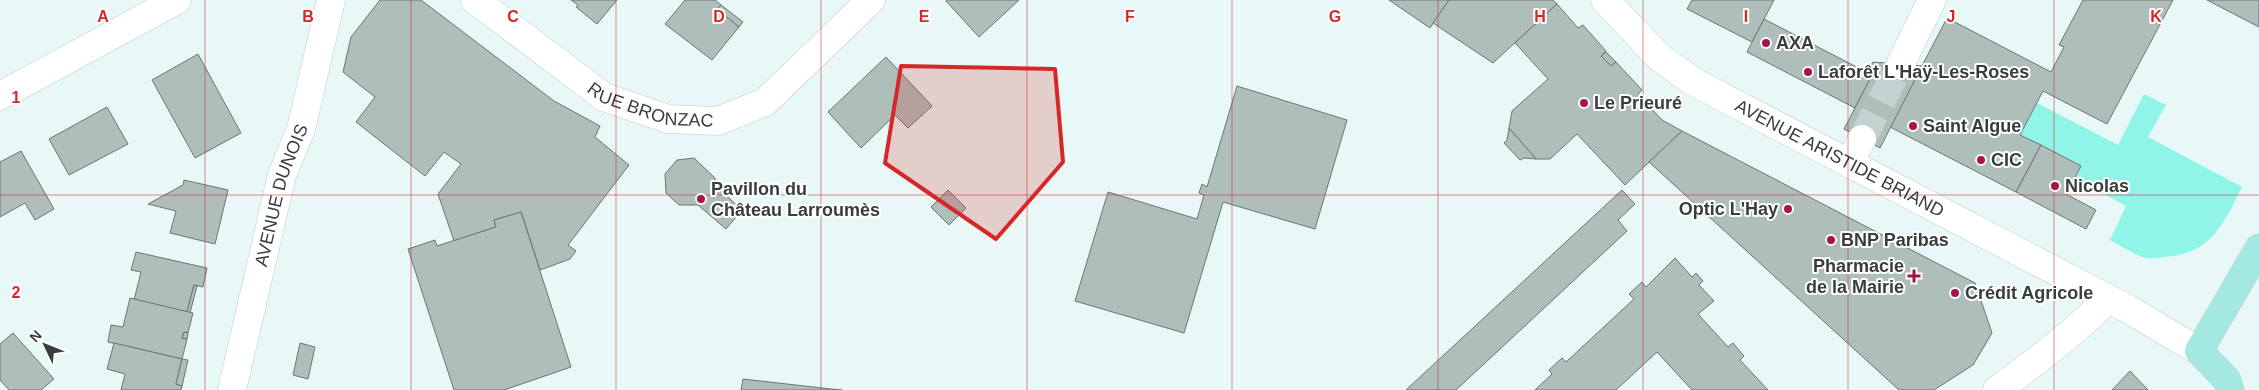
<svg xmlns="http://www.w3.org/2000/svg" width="2259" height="390" font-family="Arial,sans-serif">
	<rect width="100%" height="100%" fill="#e7f8f6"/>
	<!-- green -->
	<path fill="#90f4e9" d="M2144,94L2166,105L2148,137L2242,187C2223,224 2212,254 2164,257C2158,258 2150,259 2145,258C2133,254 2121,246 2110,240L2126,206L2075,178L2081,166L2020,135L2037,103L2118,145Z"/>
	<!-- building -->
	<g fill="#aebebb" stroke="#687775">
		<polygon points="380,0 421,0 554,101 600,126 595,137 629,165 568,245 576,251 570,259 540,270 521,212 494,220 496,227 454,241 438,194 461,164 444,152 425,176 356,122 375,97 343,72 351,37"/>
		<polygon points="571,0 617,0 597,24 576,7 578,5"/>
		<polygon points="685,0 715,0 721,5 717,9 739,27 712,60 665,24"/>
		<polygon points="947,0 1019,0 979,37 946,1"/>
		<polygon points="1389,0 1449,0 1430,28"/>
		<polygon points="1449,0 1553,0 1557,4 1493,63 1433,23"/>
		<polygon points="1692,0 1774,0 1752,42 1687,9"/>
		<polygon points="2083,0 2173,0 2107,124 2043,91 2020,135 2041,145 2016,192 1890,127 1947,18 2051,72 2064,47 2059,45"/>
		<polygon points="2207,0 2259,0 2259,27"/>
		<polygon points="1557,4 1578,28 1583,25 1606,51 1601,56 1611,66 1616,62 1642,90 1638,94 1662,120 1682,131 1625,185 1577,134 1550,159 1536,159 1509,128 1512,111 1548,79 1515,43"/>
		<polygon points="721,5 743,22 739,27 717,9"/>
		<polygon points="1764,19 1872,75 1855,108 1747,52"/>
		<polygon points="1606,52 1616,62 1611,66 1601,56"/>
		<polygon points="198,54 241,133 195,158 152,80"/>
		<polygon points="886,57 932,106 908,128 895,115 861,148 828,112"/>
		<polygon points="1873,62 1922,66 1880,148 1844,129 1872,75 1867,73"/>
		<polygon points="1237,86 1347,120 1315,229 1223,202 1184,333 1075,301 1108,192 1197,219 1204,195 1199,193 1202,184 1207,187"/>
		<polygon points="107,107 128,144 69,175 49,139"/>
		<polygon points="1509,128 1536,159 1524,158 1520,160 1504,143 1507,140"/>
		<polygon points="1682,131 1975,283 1992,333 1973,365 1934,390 1899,390 1649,162"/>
		<polygon points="2041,145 2081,166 2066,194 2096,210 2086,229 2016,192"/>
		<polygon points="21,151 54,209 35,220 25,203 0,217 0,162"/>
		<polygon points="694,158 715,178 716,186 742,210 726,229 698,205 679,205 666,193 665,174 677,160"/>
		<polygon points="184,180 228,190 215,244 170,233 176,211 148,204 183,185"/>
		<polygon points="948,190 966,208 949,225 931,207"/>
		<polygon points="1622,190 1635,204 1618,220 1627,231 1456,390 1406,390"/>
		<polygon points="521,212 571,367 504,390 454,390 408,249 435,240 437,246 496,227 494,220"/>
		<polygon points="136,252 207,268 203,287 194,285 187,312 134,300 141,272 131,270"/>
		<polygon points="1675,258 1692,277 1696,273 1703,281 1699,285 1714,301 1698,314 1728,347 1733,343 1744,356 1740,360 1768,390 1692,390 1657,352 1616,390 1535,390 1552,374 1549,370 1562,358 1566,362 1634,299 1629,294 1642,282 1646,287"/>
		<polygon points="194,285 197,286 190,313 187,312"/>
		<polygon points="130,298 193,313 188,333 184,332 182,338 187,339 182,359 108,342 111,325 123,327"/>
		<polygon points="184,332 188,333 187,339 182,338"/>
		<polygon points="13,333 54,379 41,390 9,390 0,380 0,344"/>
		<polygon points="114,343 182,359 176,384 182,386 181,390 121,390 125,374 107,369"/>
		<polygon points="300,343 315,347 308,379 293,375"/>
		<polygon points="182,359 188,360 182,386 176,384"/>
		<polygon points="2130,371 2148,390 2112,390"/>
		<polygon points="743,379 831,389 842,390 741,390"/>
	</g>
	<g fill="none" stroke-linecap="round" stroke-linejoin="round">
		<!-- minor-tunnel -->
		<polyline stroke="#c4d3d1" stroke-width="28" stroke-dasharray="28 14" stroke-linecap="butt" points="1862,139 1900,65"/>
		<!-- minor casing -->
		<g stroke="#bdcdca" stroke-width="29">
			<g id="minor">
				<path id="s1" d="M475,0L604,97L668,119L718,121L765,102L871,0"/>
				<path id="s2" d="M1605,0L1659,57L1694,82L2128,309L2199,351"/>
				<polyline points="1900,65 1932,0"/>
				<polyline points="0,96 177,0"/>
				<polyline points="1850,163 1862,139"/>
				<path id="s3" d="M232,390L282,175L301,129L331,0"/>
				<path d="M1997,390C2036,362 2074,333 2108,299"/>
			</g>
		</g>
		<!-- major casing -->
		<g stroke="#d3d5d4" stroke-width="29">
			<polyline id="major" points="2230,390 2227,380 2199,351 2259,248"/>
		</g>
		<!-- minor -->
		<use href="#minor" stroke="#fff" stroke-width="28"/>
		<!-- major -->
		<use href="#major" stroke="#a3e8e1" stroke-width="28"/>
	</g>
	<!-- marked area -->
	<path fill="#d62828" fill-opacity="0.2" stroke="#d62828" stroke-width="4" stroke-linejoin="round" d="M901,66L1055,69L1063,162L996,239L885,163Z"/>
	<!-- grid -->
	<path fill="none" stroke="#d62828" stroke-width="1" stroke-opacity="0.55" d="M205,0V390M411,0V390M616,0V390M821,0V390M1027,0V390M1232,0V390M1438,0V390M1643,0V390M1848,0V390M2054,0V390M0,195H2259"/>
	<!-- markers -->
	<g fill="#a7134c" stroke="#fff" stroke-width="2">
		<circle cx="1766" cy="43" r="5"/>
		<circle cx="1808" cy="72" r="5"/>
		<circle cx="1584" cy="103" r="5"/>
		<circle cx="1913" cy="126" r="5"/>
		<circle cx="1981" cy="160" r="5"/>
		<circle cx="2055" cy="186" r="5"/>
		<circle cx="701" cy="199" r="5"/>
		<circle cx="1788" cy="209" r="5"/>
		<circle cx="1831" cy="240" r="5"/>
		<path d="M1911.5 268.5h5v5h5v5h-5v5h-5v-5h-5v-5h5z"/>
		<circle cx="1955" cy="293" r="5"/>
	</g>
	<g text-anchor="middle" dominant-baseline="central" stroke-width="4" stroke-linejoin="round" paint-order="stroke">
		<!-- poi labels -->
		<g font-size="18" font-weight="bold" fill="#373e3d" stroke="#fff" text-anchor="start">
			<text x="1776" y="43">AXA</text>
			<text x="1818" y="72">Laforêt L'Haÿ-Les-Roses</text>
			<text x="1594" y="103">Le Prieuré</text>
			<text x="1923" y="126">Saint Algue</text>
			<text x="1991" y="160">CIC</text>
			<text x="2065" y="186">Nicolas</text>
			<text x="711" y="189">Pavillon du<tspan x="711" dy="21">Château Larroumès</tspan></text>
			<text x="1778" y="209" text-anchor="end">Optic L'Hay</text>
			<text x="1841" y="240">BNP Paribas</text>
			<text x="1904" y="266" text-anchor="end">Pharmacie<tspan x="1904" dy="21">de la Mairie</tspan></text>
			<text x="1965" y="293">Crédit Agricole</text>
		</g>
		<!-- street labels -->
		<g font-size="18" fill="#373e3d" stroke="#fff">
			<text stroke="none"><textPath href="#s1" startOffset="209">RUE BRONZAC</textPath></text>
			<text stroke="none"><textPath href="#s2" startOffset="286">AVENUE ARISTIDE BRIAND</textPath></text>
			<text stroke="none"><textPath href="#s3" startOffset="201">AVENUE DUNOIS</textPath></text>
		</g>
	</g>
	<g font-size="16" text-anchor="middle" font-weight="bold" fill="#d62828" stroke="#fff" stroke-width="4" stroke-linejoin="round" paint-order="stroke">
		<text x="103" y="22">A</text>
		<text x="308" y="22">B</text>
		<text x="513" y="22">C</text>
		<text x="719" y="22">D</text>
		<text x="924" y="22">E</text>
		<text x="1130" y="22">F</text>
		<text x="1335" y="22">G</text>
		<text x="1540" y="22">H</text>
		<text x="1746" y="22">I</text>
		<text x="1951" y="22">J</text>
		<text x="2156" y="22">K</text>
		<text x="16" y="103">1</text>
		<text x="16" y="298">2</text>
	</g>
	<!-- north arrow -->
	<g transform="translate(45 345) rotate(313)" stroke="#ffffff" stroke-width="4" paint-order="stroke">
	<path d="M0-4L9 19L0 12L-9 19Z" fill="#373e3d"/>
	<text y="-8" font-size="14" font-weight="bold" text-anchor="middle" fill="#373e3d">N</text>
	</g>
</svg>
